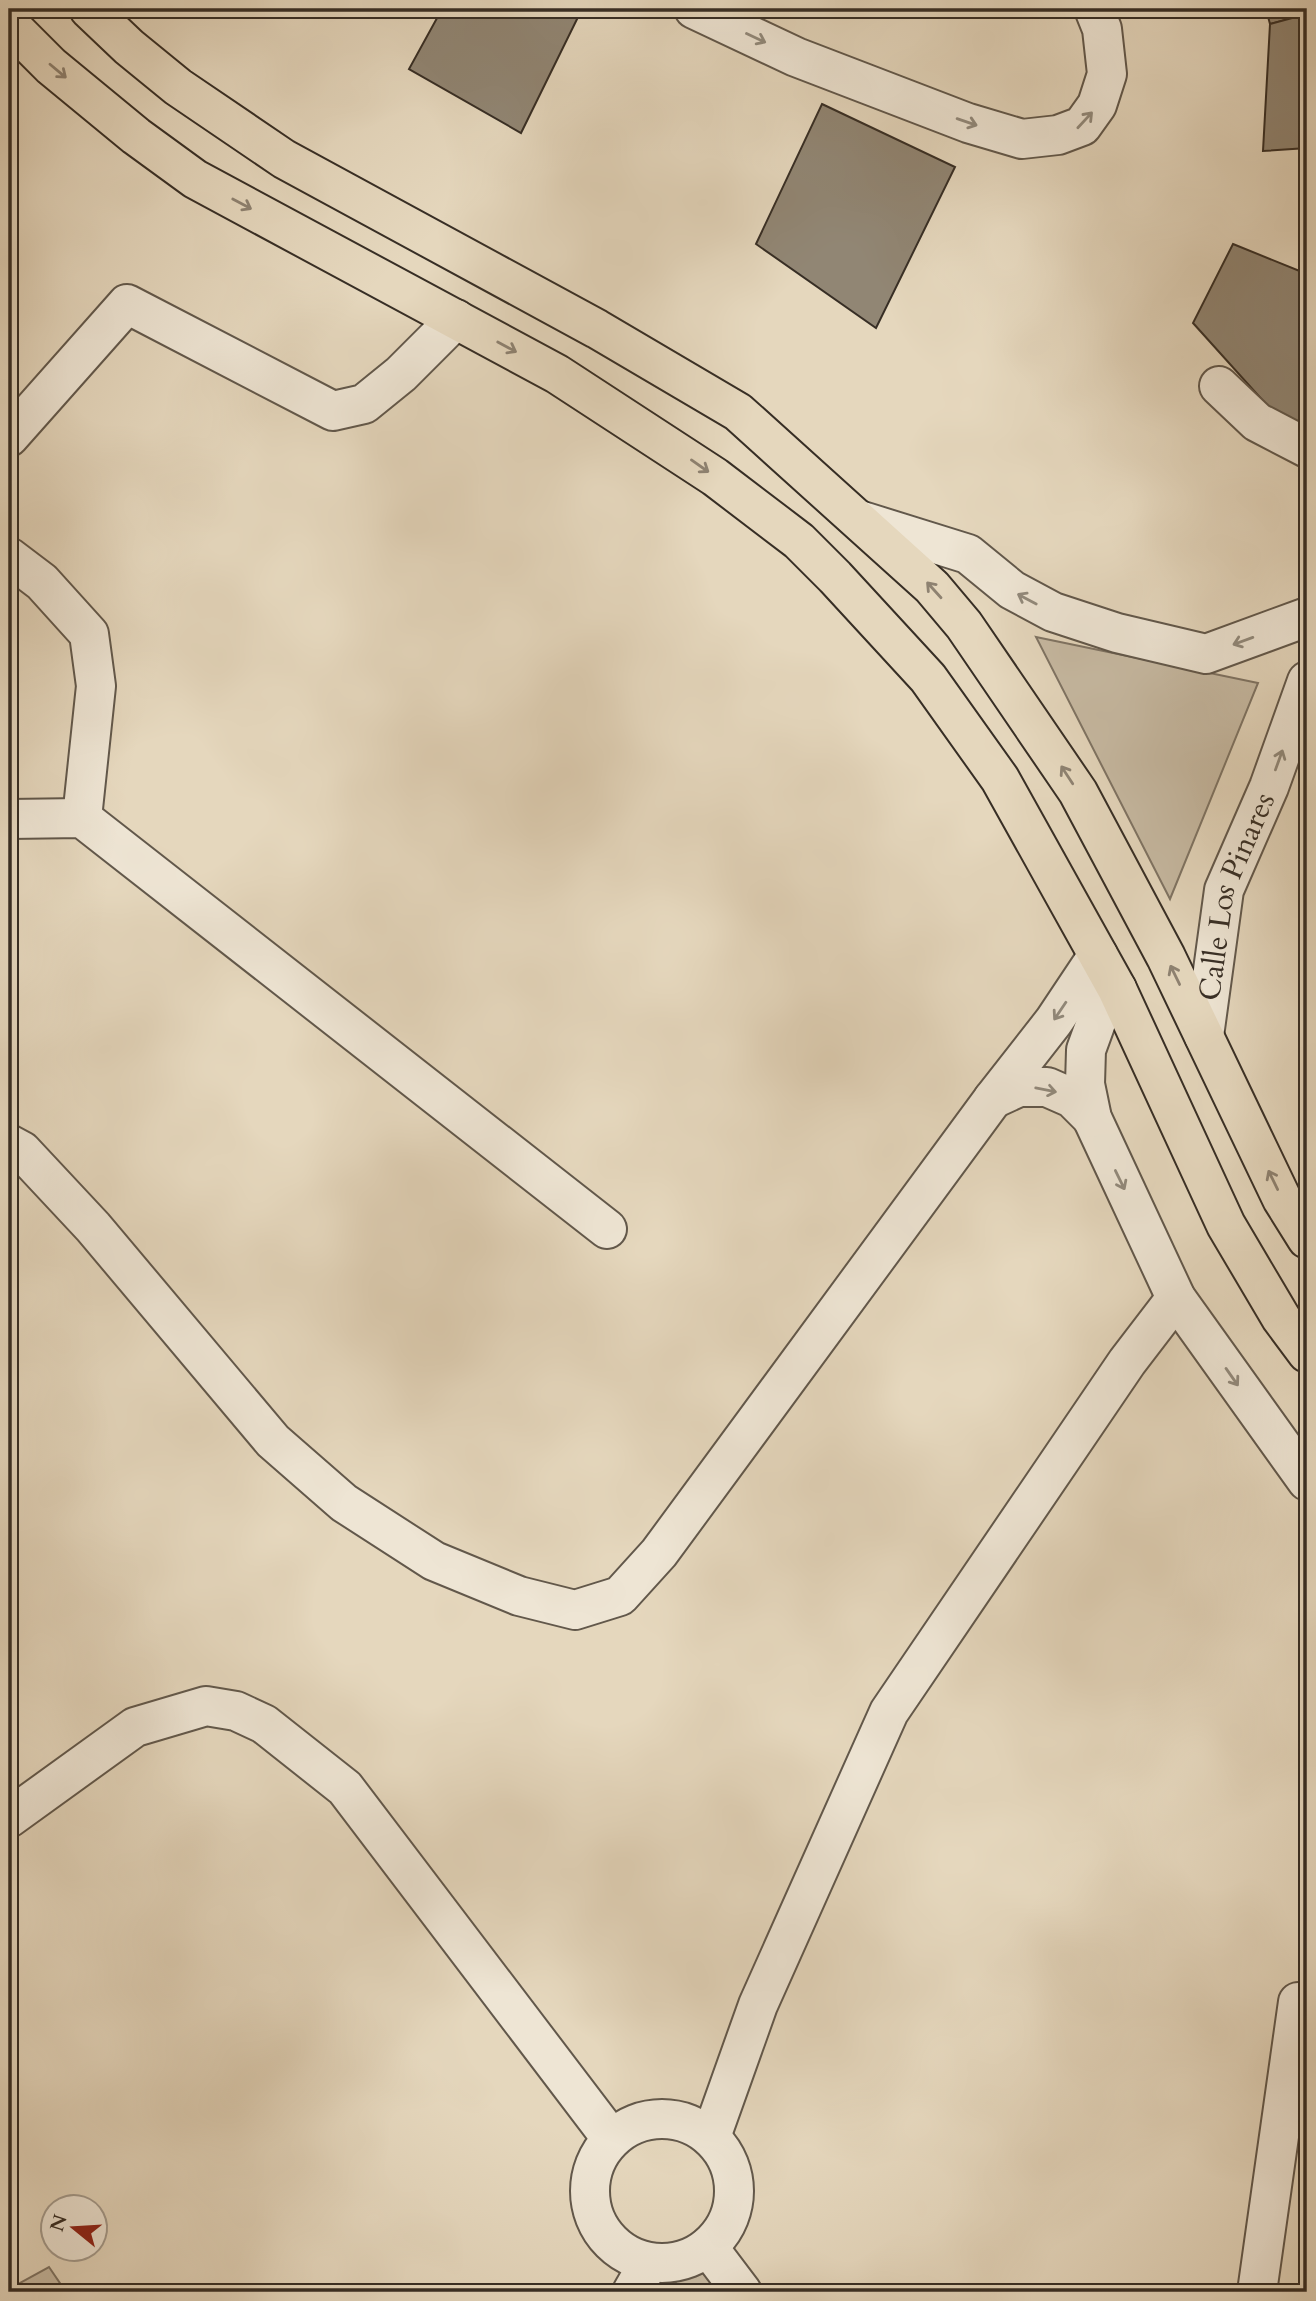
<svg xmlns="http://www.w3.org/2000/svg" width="1316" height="2301" font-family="Cardo,serif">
	<rect width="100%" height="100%" fill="#e5d7bd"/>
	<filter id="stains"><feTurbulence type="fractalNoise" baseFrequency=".00286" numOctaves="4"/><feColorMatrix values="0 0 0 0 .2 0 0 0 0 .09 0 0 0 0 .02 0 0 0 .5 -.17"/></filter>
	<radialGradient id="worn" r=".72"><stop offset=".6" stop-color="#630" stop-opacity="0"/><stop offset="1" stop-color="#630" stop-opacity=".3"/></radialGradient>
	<!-- green -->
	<g fill="#c7baa3" stroke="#7f7464" stroke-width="2">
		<polygon points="1036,637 1258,683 1170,899"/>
		<polygon points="717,2260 738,2292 671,2292 677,2280"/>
		<polygon points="49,2267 66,2292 9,2292 9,2289"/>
	</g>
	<!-- building -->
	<g fill="#918674" stroke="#372e25" stroke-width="2">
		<polygon points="442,9 582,9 521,133 409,69"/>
		<polygon points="1266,9 1307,9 1307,14 1270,24"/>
		<polygon points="1307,14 1307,148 1263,151 1270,24"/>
		<polygon points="822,104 955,167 876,328 756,244"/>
		<polygon points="1233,244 1307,274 1307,435 1291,432 1193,323"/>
	</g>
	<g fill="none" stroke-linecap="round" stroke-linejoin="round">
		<!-- minor casing -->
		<g stroke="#62584b" stroke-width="42">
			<g id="minor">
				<polyline points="694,9 796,57 968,123 1022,139 1058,135 1082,126 1097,105 1107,74 1102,29 1094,9"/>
				<polyline points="1219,386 1257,422 1307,448"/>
				<polyline points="9,437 127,304 333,411 364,404 401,374 456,319"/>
				<polyline points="859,520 968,554 1012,590 1053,612 1117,633 1206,654 1307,617"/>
				<polyline points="9,557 42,582 89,634 96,686 82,818"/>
				<polyline points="9,819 82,818 607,1229"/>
				<polyline points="1117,989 1098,1017 1086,1050 1085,1084 1092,1118 1176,1298 1307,1481"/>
				<path id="s1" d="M1204,1036L1224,890L1269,787L1307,681"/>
				<polyline points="993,1099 1019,1087 1047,1087 1072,1098 1092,1118"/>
				<polyline points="9,1144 22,1151 93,1227 273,1441 344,1503 434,1561 519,1596 575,1610 620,1596 659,1553 993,1099 1054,1021 1098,955"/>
				<polyline points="9,1818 135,1727 206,1706 236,1711 264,1724 345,1788 611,2138"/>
				<circle cx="662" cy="2191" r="72"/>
				<polyline points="711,2137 758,2005 889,1712 1127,1362 1176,1298"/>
				<polyline points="708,2247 742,2292"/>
				<polyline points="632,2292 648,2264"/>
				<polyline points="1257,2292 1298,2002"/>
			</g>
		</g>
		<!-- highway casing -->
		<g stroke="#372e25" stroke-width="42">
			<g id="highway">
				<polyline points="89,9 129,47 178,87 284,159 597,329 738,412 932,587 964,625 1078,792 1166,957 1282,1199 1307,1239"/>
				<polyline points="9,24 51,66 136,136 195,179 557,374 715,477 799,541 835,577 928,678 1000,779 1117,989 1226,1225 1281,1318 1307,1353"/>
			</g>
		</g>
		<!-- minor -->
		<use href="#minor" stroke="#eee5d4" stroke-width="38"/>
		<!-- highway -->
		<use href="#highway" stroke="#e5d7bd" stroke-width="38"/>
	</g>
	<!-- one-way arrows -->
	<defs><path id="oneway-shaft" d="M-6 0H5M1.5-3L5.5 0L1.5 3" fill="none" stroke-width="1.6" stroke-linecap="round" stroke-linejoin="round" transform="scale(1.75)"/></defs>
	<g stroke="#928a7c">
		<use href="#oneway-shaft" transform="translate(756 38) rotate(25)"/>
		<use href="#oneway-shaft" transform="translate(1085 120) rotate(-47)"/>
		<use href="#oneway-shaft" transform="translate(967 122) rotate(19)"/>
		<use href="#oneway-shaft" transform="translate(1027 599) rotate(-152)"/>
		<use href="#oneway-shaft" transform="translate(1243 641) rotate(160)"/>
		<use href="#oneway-shaft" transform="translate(1279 760) rotate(-70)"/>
		<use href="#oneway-shaft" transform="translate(1060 1011) rotate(124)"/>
		<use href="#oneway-shaft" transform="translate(1046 1090) rotate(11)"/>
		<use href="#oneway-shaft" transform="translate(1120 1180) rotate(64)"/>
		<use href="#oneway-shaft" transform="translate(1232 1377) rotate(55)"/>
	</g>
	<g stroke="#8e8271">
		<use href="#oneway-shaft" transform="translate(58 71) rotate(40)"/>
		<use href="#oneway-shaft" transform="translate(242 204) rotate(28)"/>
		<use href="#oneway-shaft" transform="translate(507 347) rotate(28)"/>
		<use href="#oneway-shaft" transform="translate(700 466) rotate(35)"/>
		<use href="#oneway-shaft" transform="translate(934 590) rotate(-132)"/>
		<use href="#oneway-shaft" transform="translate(1067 775) rotate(-123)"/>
		<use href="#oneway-shaft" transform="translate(1175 975) rotate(-116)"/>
		<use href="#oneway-shaft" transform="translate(1273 1180) rotate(-116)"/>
	</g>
	<g text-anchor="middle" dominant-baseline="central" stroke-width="5" stroke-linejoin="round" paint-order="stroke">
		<!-- street labels -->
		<g font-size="30" fill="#372e25" stroke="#eee5d4">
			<text stroke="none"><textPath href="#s1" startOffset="144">Calle Los Pinares</textPath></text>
		</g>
	</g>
	<!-- margin -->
	<rect width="1316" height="2301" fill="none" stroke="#e5d7bd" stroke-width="35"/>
	<rect x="10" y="10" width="1295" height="2280" fill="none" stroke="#372e25" stroke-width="3.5"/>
	<rect x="18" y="18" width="1281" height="2266" fill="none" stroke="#372e25" stroke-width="2"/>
	<!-- north arrow -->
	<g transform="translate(74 2228) rotate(288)"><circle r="33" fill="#eee5d4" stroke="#a59c8e" stroke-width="2"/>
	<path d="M0-5L12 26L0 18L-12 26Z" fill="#8f2418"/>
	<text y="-10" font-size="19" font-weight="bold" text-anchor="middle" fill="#372e25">N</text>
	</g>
	<rect width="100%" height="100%" filter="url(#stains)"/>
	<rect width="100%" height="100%" fill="url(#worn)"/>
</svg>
